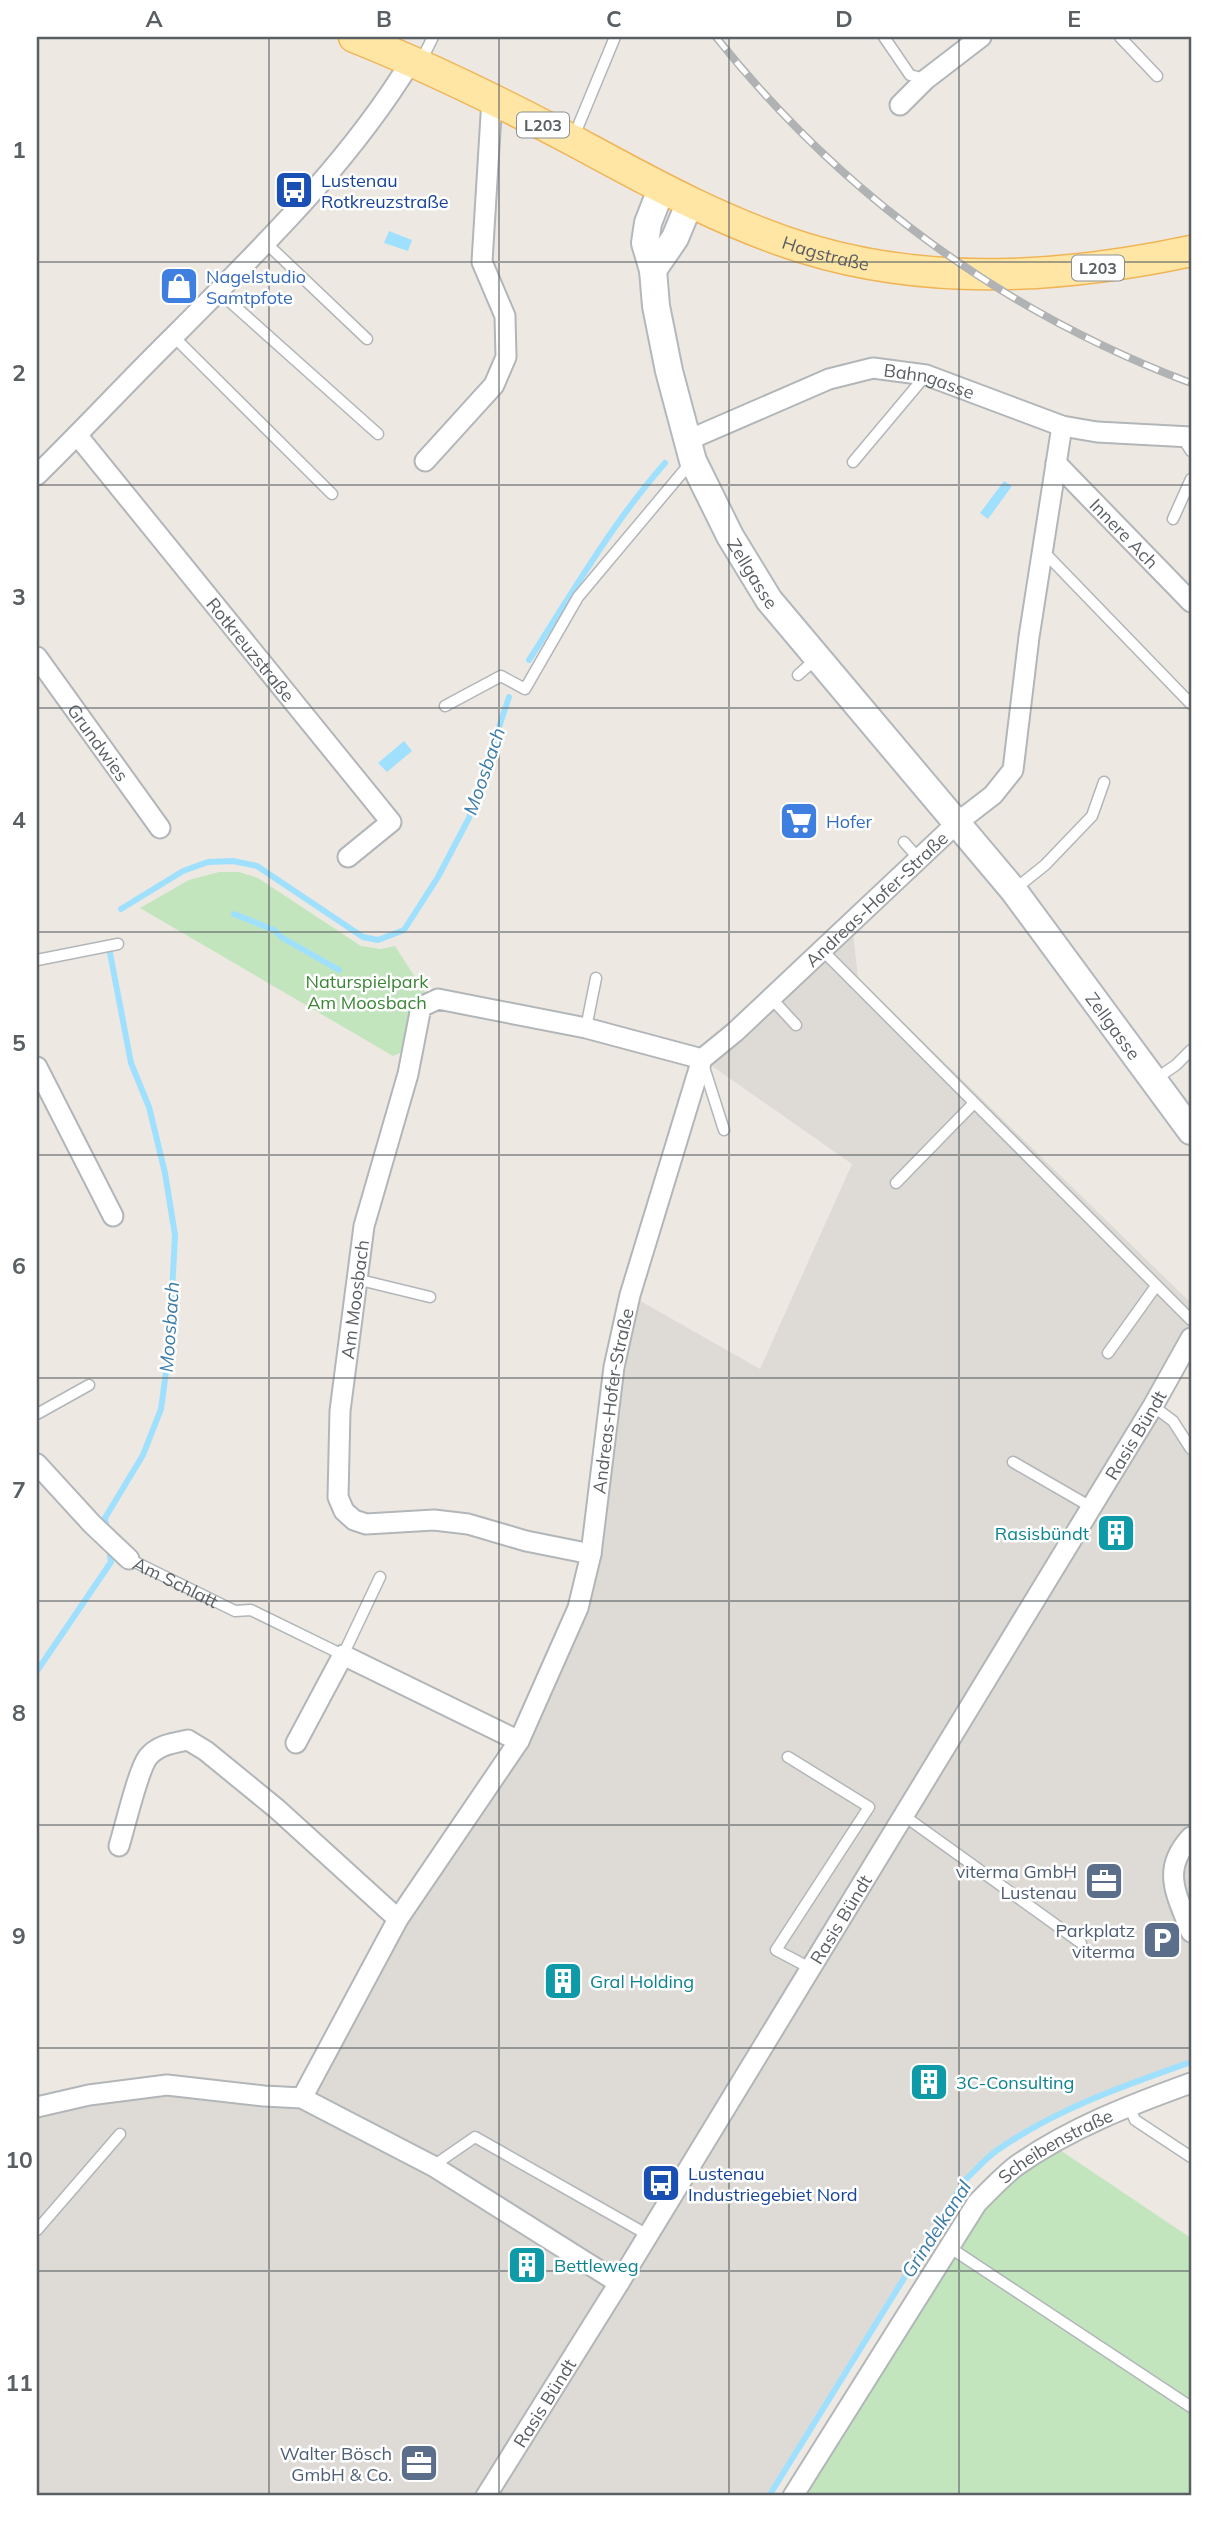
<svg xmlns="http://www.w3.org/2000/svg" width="1228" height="2533" font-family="Mulish,sans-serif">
	<rect width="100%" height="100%" fill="#ede9e2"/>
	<!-- industrial -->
	<polygon fill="#dedbd6" points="852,922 858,978 1191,1303 1191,1338 1153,1406 1173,1421 1191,1449 1191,2061 1090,2098 1043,2122 994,2152 965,2180 769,2496 37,2496 37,2107 167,2085 302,2098 348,2010 519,1741 578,1608 630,1295 760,1369 852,1164 702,1059"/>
	<!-- green -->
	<g fill="#c2e5be">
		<polygon points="219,872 239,872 258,878 361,946 381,949 395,946 431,1002 410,1008 406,1039 400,1053 393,1056 140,908 189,880"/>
		<polygon points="1051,2144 1191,2238 1191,2496 793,2496 977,2203"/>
	</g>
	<!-- water -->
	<g fill="#a0e0ff">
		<polygon points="389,231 412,240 408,251 384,243"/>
		<polygon points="1004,481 1012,486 988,519 980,513"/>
		<polygon points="404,741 412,751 387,772 378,763"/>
	</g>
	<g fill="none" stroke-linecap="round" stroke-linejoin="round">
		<!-- stream -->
		<g stroke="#a0e0ff" stroke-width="6">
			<path d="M529,660C572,593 613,522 665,463"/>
			<polyline points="121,909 183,871 208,862 233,861 257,866 363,937 378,940 404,930 438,877 469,818 509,697"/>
			<polyline points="234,914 274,930 281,937 339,970"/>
			<polyline points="107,1531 105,1518 143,1455 161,1409 169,1350 175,1235 165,1173 149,1107 131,1063 110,953"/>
			<polyline points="37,1671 111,1562 109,1549"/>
			<path d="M769,2496L965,2180C975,2171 985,2159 996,2151C1056,2109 1123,2086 1191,2062"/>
		</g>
		<!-- service casing -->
		<g stroke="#b2b6b9" stroke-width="13">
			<g id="service">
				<polyline points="884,37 910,75 925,79"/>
				<polyline points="1120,37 1157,76"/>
				<polyline points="421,61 433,37"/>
				<polyline points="574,136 615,37"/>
				<polyline points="265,242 367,339"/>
				<polyline points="218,291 378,434"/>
				<polyline points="173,336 332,494"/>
				<polyline points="1181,435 1191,451"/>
				<polyline points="853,462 926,375"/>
				<polyline points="1173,519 1191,479"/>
				<polyline points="1043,551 1191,704"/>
				<polyline points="798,675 816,659"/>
				<polyline points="445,706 501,676 525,689 578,597 692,461"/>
				<polyline points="904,842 919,859"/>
				<polyline points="1015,889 1045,865 1092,816 1104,782"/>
				<polyline points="822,950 1191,1320"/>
				<polyline points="37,960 118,944"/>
				<polyline points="771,998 796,1025"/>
				<polyline points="586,1028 596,978"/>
				<polyline points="703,1064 724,1130"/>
				<polyline points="1154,1080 1176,1065 1191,1050"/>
				<polyline points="896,1183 974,1103"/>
				<polyline points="356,1279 430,1297"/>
				<polyline points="1108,1353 1156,1286"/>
				<polyline points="1153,1406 1173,1421 1191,1449"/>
				<polyline points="37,1414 89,1385"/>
				<polyline points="1013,1462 1091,1507"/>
				<path id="s1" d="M129,1559L235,1611L251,1610L343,1655L380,1577"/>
				<polyline points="788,1757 869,1807 776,1950 810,1968"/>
				<polyline points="903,1815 1081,1943"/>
				<polyline points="1129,2106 1135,2120 1191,2157"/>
				<polyline points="433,2166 475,2137 648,2235"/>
				<polyline points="37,2230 120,2134"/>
				<polyline points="949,2247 1191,2407"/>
			</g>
		</g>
		<!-- minor casing -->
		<g stroke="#b2b6b9" stroke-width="23">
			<g id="minor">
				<polyline points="900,105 925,80 981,37"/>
				<path id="s2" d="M77,435L391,822L348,857"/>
				<path id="s3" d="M686,441L829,379L873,368L926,375L1062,426L1097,432L1191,437"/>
				<polyline points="425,461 494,385 506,357 505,316 482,262 492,99"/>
				<path id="s4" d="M1056,463L1191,602"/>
				<path d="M37,475C85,428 131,378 179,331C262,247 349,163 411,61"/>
				<path id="s5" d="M37,657L160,828"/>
				<polyline points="37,1067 113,1216"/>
				<polyline points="37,1464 92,1524 129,1559"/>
				<path id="s6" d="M591,1554L526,1541L468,1524L434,1520L366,1524L354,1520L344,1511L338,1497L340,1411L364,1226L408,1074L421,1007L438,999L586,1028L702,1059"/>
				<polyline points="296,1743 343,1655 519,1741"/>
				<path d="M1191,1837C1160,1870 1177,1895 1191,1932"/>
				<path d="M119,1846C125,1827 138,1770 148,1757C158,1745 173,1743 188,1740L206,1751L277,1809L398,1919"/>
				<path id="s7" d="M302,2098L398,1919L519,1741L578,1608L591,1554L614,1367L630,1295L702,1059L735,1032L958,822L993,795L1013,770L1029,637L1062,426"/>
				<polyline points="37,2107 89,2095 167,2085 264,2096 302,2098 433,2166 619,2283"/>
				<path id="s8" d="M486,2496L619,2283L1153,1406L1191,1338"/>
				<path id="s9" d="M793,2496L977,2203C989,2191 1002,2177 1016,2166C1070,2128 1130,2105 1191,2083"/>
			</g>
		</g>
		<!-- secondary casing -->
		<g stroke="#b3b8bc" stroke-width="30">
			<g id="secondary">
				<path id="s10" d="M662,187L648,223L645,243L653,270L656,306L669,371L693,461L730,536L769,600L1014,891L1191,1131"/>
				<polyline points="653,270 675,238 690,202"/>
			</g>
		</g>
		<!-- primary casing -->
		<g stroke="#f0b457" stroke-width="33">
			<g id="primary">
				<path id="s11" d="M354,37C429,67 502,103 574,141C648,181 723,223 804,248C930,287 1064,278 1191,251"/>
			</g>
		</g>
		<!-- service -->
		<use href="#service" stroke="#fff" stroke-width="10"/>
		<!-- minor -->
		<use href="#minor" stroke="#fff" stroke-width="19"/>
		<!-- secondary -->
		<use href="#secondary" stroke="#fff" stroke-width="26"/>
		<!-- primary -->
		<use href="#primary" stroke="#ffe6a5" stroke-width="30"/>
		<!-- rail casing -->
		<g stroke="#b1b2b3" stroke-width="8">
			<path id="rail" d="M716,37C840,193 1004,313 1191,383"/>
		</g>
		<!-- rail -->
		<use href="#rail" stroke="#fff" stroke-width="5" stroke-dasharray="16" stroke-linecap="butt"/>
	</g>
	<!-- grid -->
	<path fill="none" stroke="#5a5f63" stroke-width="2" stroke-opacity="0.55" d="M269,37V2496M499,37V2496M729,37V2496M959,37V2496M37,262H1191M37,485H1191M37,708H1191M37,932H1191M37,1155H1191M37,1378H1191M37,1601H1191M37,1825H1191M37,2048H1191M37,2271H1191"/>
	<!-- icons -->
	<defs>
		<g id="bus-square" transform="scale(2.0125)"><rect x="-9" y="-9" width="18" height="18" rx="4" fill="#1a4fb4" stroke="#fff"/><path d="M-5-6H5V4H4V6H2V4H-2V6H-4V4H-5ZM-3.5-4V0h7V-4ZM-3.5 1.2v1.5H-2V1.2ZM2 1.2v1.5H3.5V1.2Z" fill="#fff"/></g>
		<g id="shop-square" transform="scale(2.0125)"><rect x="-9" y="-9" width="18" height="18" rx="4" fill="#3f7fe0" stroke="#fff"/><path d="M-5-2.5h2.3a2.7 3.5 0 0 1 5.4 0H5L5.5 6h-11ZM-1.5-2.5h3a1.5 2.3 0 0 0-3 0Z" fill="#fff"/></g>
		<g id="supermarket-square" transform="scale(2.0125)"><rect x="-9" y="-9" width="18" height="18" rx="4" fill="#3f7fe0" stroke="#fff"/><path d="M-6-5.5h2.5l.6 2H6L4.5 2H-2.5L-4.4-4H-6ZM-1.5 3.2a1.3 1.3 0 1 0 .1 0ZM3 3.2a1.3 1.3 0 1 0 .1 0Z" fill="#fff"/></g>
		<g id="building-square" transform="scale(2.0125)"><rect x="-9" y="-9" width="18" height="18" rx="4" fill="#0f9aa8" stroke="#fff"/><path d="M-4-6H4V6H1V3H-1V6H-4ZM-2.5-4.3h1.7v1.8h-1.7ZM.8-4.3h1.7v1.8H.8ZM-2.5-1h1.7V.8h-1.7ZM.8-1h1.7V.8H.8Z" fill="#fff"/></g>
		<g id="office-square" transform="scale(2.0125)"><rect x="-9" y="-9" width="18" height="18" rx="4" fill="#5c6f8a" stroke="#fff"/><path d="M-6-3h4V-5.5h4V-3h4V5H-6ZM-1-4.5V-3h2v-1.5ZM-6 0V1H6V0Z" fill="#fff"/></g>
		<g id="parking-square" transform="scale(2.0125)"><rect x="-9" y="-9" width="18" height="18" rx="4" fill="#5c6f8a" stroke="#fff"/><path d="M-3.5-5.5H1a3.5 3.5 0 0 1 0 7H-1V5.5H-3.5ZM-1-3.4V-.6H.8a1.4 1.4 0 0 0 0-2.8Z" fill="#fff"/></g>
	</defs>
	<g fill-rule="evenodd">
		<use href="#bus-square" x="294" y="190"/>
		<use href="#shop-square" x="179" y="286"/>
		<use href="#supermarket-square" x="799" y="821"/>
		<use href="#building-square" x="1116" y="1533"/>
		<use href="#office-square" x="1104" y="1881"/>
		<use href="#parking-square" x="1162" y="1940"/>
		<use href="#building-square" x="563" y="1981"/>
		<use href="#building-square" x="929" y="2082"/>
		<use href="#bus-square" x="661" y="2183"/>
		<use href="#building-square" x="527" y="2265"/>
		<use href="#office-square" x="419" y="2463"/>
	</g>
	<g text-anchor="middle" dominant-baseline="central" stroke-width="5" stroke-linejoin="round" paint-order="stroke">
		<!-- shield labels -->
		<g fill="#fff" stroke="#8c8f92" stroke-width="2">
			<rect x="517" y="112.5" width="52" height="25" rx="5"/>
			<rect x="1072" y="255.5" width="52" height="25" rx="5"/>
		</g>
		<g font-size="16" font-weight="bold" fill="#5a5f63">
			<text x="543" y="125">L203</text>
			<text x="1098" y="268">L203</text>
		</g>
		<!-- transit labels -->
		<g font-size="18" fill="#164399" stroke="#fff" text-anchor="start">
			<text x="321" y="180">Lustenau<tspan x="321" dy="21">Rotkreuzstraße</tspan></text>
			<text x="688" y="2173">Lustenau<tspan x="688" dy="21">Industriegebiet Nord</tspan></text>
		</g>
		<!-- street labels -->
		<g font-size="18" fill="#5a5f63" stroke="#fff">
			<text stroke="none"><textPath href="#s11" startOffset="520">Hagstraße</textPath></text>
			<text stroke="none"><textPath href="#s3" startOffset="259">Bahngasse</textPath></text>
			<text stroke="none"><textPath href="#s4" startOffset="98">Innere Ach</textPath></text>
			<text stroke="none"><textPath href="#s10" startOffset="410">Zellgasse</textPath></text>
			<text stroke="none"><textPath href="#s2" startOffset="276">Rotkreuzstraße</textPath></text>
			<text stroke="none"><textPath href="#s5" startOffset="105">Grundwies</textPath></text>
			<text stroke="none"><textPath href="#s7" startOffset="1365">Andreas-Hofer-Straße</textPath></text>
			<text stroke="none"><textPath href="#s10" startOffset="989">Zellgasse</textPath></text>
			<text stroke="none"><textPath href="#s6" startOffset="469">Am Moosbach</textPath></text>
			<text stroke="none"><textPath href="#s7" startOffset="774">Andreas-Hofer-Straße</textPath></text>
			<text stroke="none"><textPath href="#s8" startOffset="1244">Rasis Bündt</textPath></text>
			<text stroke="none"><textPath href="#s1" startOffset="52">Am Schlatt</textPath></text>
			<text stroke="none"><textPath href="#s8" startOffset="677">Rasis Bündt</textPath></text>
			<text stroke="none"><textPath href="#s9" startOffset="444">Scheibenstraße</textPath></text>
			<text stroke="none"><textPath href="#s8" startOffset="110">Rasis Bündt</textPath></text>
		</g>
		<!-- shop labels -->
		<g font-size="18" fill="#366cbe" stroke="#fff" text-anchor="start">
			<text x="206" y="276">Nagelstudio<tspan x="206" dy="21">Samtpfote</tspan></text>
			<text x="826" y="821">Hofer</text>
		</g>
		<!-- park labels -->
		<g font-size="18" fill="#3b8636" stroke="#fff">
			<text x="367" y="981">Naturspielpark<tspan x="367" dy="21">Am Moosbach</tspan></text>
		</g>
		<!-- culture labels -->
		<g font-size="18" fill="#0d838f" stroke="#fff" text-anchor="start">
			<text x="1089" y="1533" text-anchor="end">Rasisbündt</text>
			<text x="590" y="1981">Gral Holding</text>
			<text x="956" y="2082">3C-Consulting</text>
			<text x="554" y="2265">Bettleweg</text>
		</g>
		<!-- service labels -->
		<g font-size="18" fill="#4e5e75" stroke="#fff" text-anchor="end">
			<text x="1077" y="1871">viterma GmbH<tspan x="1077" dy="21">Lustenau</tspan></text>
			<text x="1135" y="1930">Parkplatz<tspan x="1135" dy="21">viterma</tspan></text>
			<text x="392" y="2453">Walter Bösch<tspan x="392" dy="21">GmbH &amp; Co.</tspan></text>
		</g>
		<!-- water labels -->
		<g font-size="19" font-style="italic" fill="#3c7ca7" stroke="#fff">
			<text transform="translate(484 771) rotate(-71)">Moosbach</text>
			<text transform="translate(169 1327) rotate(-86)">Moosbach</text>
			<text transform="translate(936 2229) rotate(-57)">Grindelkanal</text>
		</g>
	</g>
	<!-- border -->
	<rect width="1228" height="2533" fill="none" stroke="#ffffff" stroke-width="77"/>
	<rect x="38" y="38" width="1152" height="2456" fill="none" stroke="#5a5f63" stroke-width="2.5"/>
	<g font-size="23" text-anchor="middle" font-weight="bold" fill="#5a5f63">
		<text x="154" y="27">A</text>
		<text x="384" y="27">B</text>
		<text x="614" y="27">C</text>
		<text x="844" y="27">D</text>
		<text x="1074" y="27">E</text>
		<text x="19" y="158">1</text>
		<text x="19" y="381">2</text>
		<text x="19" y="605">3</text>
		<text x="19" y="828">4</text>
		<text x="19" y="1051">5</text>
		<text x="19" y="1274">6</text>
		<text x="19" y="1498">7</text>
		<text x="19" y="1721">8</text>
		<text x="19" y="1944">9</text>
		<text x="19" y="2168">10</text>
		<text x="19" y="2391">11</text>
	</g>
</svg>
